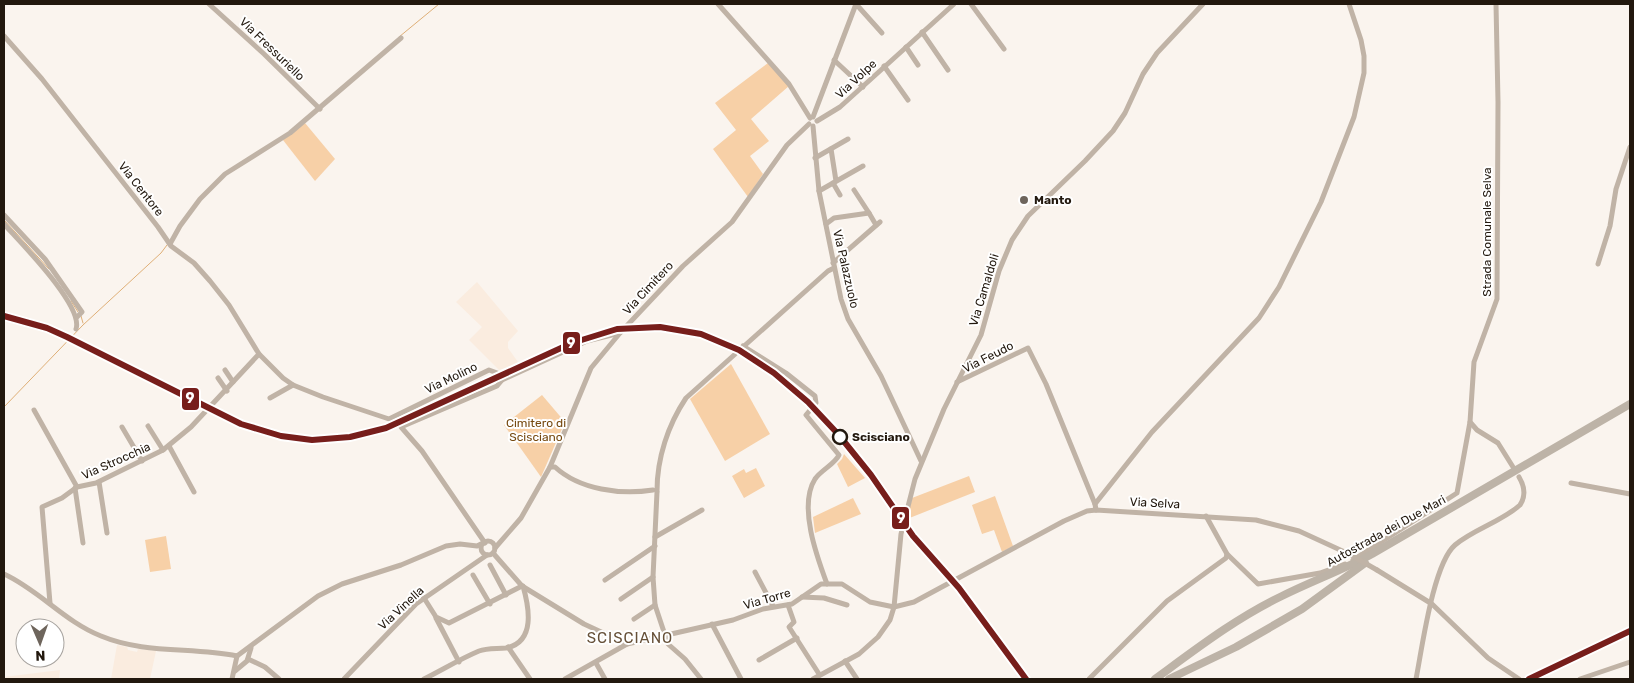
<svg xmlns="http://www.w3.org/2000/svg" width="1634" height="683" font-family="Rubik,sans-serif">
	<rect width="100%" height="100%" fill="#faf4ee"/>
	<!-- built -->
	<g fill="#faecdf">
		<polygon points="477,282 518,331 508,342 508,348 518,362 512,366 499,370 469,340 482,327 456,302"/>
		<polygon points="117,645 127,647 128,650 137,652 138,649 156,651 150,679 111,679"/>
		<polygon points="60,670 59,679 4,679 4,677"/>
	</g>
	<!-- green -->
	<g fill="#f7d0a7">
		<polygon points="768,63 789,86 751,119 769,141 750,156 763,174 748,197 713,149 736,130 715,103"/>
		<polygon points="305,123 335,159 315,181 283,140"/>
		<polygon points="731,364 770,434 725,461 690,399"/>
		<polygon points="542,395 565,422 541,477 504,425"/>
		<polygon points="844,454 865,478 848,487 837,464 842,459"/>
		<polygon points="756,468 765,486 744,498 732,476 744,469 746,473"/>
		<polygon points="969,476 975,492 907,519 912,498"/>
		<polygon points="995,496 1013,546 1002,552 994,530 982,534 972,505"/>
		<polygon points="853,498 861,514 815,533 813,517"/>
		<polygon points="166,536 171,569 150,572 145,540"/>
	</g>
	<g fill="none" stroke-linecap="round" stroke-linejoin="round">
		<!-- stream -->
		<g stroke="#dfaf77" stroke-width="1">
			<polyline points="399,37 439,4"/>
			<polyline points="4,220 49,269"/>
			<polyline points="71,301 78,312"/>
			<polyline points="81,316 83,323"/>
			<polyline points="4,407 83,325 161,253 167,245"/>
		</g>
		<!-- minor -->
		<g stroke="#c0b3a6" stroke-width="5">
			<polyline points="209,4 264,54 320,109"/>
			<polyline points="718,4 789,84 810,118"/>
			<polyline points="856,4 882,33"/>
			<polyline points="971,4 1004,49"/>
			<polyline points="1496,4 1498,102 1497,299 1474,362 1470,422 1477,430 1498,443 1513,467"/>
			<polyline points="922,32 948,70"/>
			<polyline points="4,36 42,79 158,227 171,246 194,263 210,281 229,305 259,354 283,378 293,385 323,397 389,419 489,370 500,374 502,380 497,386 401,427 422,451 485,543"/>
			<polyline points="906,47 918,65"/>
			<polyline points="834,60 863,87"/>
			<polyline points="884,66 908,100"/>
			<polyline points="813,117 856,4"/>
			<polyline points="817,121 840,107 954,4"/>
			<polyline points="813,126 819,191 841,299 848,319 881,376 921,461"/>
			<polyline points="831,149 836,181"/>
			<polyline points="815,158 848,139"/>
			<polyline points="833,183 840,195"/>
			<polyline points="854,190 869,213"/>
			<polyline points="819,191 863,166"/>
			<polyline points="4,215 45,259 82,312 77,317"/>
			<path d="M4,224C20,242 84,306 76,329"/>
			<polyline points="826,224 834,218 869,213 876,225"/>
			<polyline points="170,244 180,226 200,199 225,174 290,133 401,38"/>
			<polyline points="833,263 880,222"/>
			<polyline points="1598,264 1610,226 1616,189 1630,147"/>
			<path d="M743,346L786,373L815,396L816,403L806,415L839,455C835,464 821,470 815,479C798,506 817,557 827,584"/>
			<polyline points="225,370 233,382"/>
			<polyline points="218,378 227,391"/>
			<polyline points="502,380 587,341 620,333"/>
			<polyline points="957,382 1028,348 1046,384 1095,504"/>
			<polyline points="270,398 293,385"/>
			<polyline points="34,410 77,487"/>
			<polyline points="148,426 163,450"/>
			<polyline points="122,427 142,461"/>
			<polyline points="169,446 194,492"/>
			<path d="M550,467H555C580,490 621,495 653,490"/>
			<polyline points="99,482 107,533"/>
			<polyline points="1571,483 1630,494"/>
			<polyline points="75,488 83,543"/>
			<path d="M657,491C657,458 668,425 686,398L828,271L834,268"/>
			<polyline points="657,492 653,577 655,605 668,644 685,659 701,679"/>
			<polyline points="1096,510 1095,504 1152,432 1259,318 1279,287 1321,202 1354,117 1364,73 1364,56 1361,40 1349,4"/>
			<polyline points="655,537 702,510"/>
			<circle cx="488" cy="548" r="7"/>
			<polyline points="495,548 521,518 550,467 591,368 620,333 683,266 732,222 787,145 809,124"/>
			<polyline points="493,553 522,586 584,624 627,644"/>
			<polyline points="1227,554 1258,584 1320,573 1345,564"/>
			<polyline points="1353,560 1457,493 1470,422"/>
			<polyline points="490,565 506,595"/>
			<polyline points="1377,570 1432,604 1488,658 1519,679"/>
			<polyline points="755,572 773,606"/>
			<path d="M4,574C39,590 65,622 101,636C144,654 192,647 237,656"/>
			<polyline points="473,575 490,604"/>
			<polyline points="605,580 655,546"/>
			<polyline points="802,597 824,598 847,605"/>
			<polyline points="424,598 436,617 449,623 522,586"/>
			<polyline points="621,599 653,577"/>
			<polyline points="50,603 42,507 62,498 77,487 96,483 163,450 191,427 259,354"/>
			<polyline points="788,605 794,622 789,627 819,674"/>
			<polyline points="436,618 459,662"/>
			<polyline points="634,619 655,605"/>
			<polyline points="712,624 741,679"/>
			<polyline points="508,647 530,679"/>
			<polyline points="237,656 318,596 342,584 401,565 446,546 460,544 477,546 483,543"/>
			<polyline points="248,659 265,667 279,679"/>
			<polyline points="759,660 797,638"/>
			<polyline points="845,661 857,679"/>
			<polyline points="596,663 605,679"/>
			<polyline points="235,671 247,661 251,648"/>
			<polyline points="232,679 237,656"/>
			<polyline points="344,679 416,604 487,555"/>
			<path d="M424,679C442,670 460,659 479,651C487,648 497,649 506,648C536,642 529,607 523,586"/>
			<polyline points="565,679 627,644 733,620 763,609 792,604 821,584 842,584 870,602 894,607 914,602 1064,521 1087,511 1096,510 1256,520 1299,531 1349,554"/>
			<polyline points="813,679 859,654 878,637 890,620 894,607 901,534 915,479 944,409 981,335 999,271 1012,240 1028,216 1085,161 1113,131 1125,113 1143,74 1157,53 1203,4"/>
			<polyline points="1089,679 1167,601 1226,558 1227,554 1206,516"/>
			<path d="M1416,679C1422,649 1433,564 1455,545C1474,529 1501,522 1520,505C1526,496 1525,487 1519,477"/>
			<polyline points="1580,679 1630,662"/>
		</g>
		<!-- highway -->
		<g stroke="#bdb3a7" stroke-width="8">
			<path d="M1155,679C1196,649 1236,618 1282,596C1312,581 1343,570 1372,554L1630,404"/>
			<polyline points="1169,679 1236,647 1302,609 1365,563"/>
		</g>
		<!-- minor-bridge -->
		<polyline stroke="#c0b3a6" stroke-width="5" points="1349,554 1377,570"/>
		<!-- rail-1 casing -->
		<g stroke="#fff" stroke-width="10">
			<g id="rail-1">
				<polyline points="4,316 47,328 67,337 241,424 281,436 312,440 350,437 386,428 572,343 617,329 660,327 701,334 739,350 774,373 808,402 838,434 871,475 913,536 959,588 1026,679"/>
				<polyline points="1529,679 1630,631"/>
			</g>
		</g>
		<!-- rail-1 -->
		<use href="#rail-1" stroke="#771e1b" stroke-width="6"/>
	</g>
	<!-- markers -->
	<circle fill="#6e655c" stroke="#fff" stroke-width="2" cx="1024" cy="200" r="5"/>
	<circle fill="#fff" stroke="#22180e" stroke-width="2.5" cx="840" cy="437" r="7"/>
	<g text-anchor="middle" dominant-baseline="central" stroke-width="4" stroke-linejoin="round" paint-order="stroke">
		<!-- street labels -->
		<g font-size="12" fill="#22180e" stroke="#fff">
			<text transform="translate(272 49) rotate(44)">Via Fressuriello</text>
			<text transform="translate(856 79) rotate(-43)">Via Volpe</text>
			<text transform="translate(141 189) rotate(52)">Via Centore</text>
			<text transform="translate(1487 232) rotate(-90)">Strada Comunale Selva</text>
			<text transform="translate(846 269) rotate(77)">Via Palazzuolo</text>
			<text transform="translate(648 288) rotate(-47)">Via Cimitero</text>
			<text transform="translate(984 290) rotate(-73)">Via Camaldoli</text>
			<text transform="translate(988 357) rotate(-27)">Via Feudo</text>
			<text transform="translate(451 378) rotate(-26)">Via Molino</text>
			<text transform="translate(116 461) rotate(-24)">Via Strocchia</text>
			<text transform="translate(1155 503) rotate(3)">Via Selva</text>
			<text transform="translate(1386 531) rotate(-29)">Autostrada dei Due Mari</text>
			<text transform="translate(767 599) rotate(-16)">Via Torre</text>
			<text transform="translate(401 608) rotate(-43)">Via Vinella</text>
		</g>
		<!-- poi labels -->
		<g font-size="12" font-weight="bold" fill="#22180e" stroke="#fff" text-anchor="start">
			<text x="1034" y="200">Manto</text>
		</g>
		<!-- park labels -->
		<g font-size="12" fill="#76490f" stroke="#fff">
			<text x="536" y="423">Cimitero di<tspan x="536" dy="14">Scisciano</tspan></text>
		</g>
		<!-- stop labels -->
		<g font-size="12" font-weight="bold" fill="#22180e" stroke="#fff" text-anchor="start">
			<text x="852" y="437">Scisciano</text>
		</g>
		<!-- quarter labels -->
		<g font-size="15" letter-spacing="1" fill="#665038" stroke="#fff">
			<text x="630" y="638">SCISCIANO</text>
		</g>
	</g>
	<g stroke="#fff" stroke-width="2">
		<rect x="562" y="331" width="19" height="24" rx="5" fill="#771e1b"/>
		<rect x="181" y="387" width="19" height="24" rx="5" fill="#771e1b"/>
		<rect x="891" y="506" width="19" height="24" rx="5" fill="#771e1b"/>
	</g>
	<g font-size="14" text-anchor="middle" font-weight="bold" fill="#fff">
		<text x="571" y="348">9</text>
		<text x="190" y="403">9</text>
		<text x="901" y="523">9</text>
	</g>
	<!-- border -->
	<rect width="1634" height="683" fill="none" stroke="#22180e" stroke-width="10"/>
	<!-- north arrow -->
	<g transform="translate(40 643) rotate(178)"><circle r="24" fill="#ffffff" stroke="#a7a39f"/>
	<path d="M0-4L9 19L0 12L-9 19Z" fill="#6e655c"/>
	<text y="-8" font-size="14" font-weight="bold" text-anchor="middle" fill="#22180e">N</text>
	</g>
</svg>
